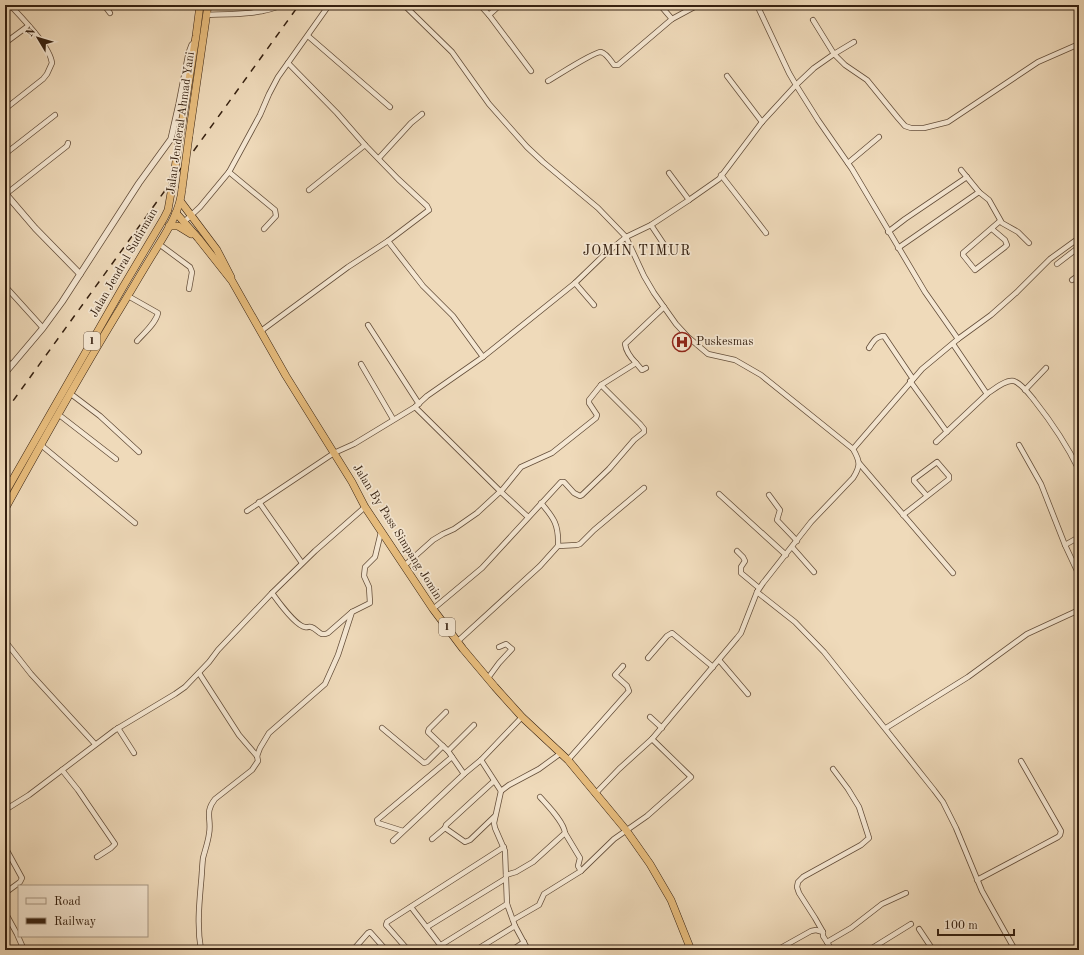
<svg xmlns="http://www.w3.org/2000/svg" width="1084" height="955" font-family="'Old Standard TT',serif">
	<rect width="100%" height="100%" fill="#efdaba"/>
	<filter id="stains"><feTurbulence type="fractalNoise" baseFrequency=".005" numOctaves="4"/><feColorMatrix values="0 0 0 0 .2 0 0 0 0 .09 0 0 0 0 .02 0 0 0 .5 -.17"/></filter>
	<radialGradient id="worn" r=".72"><stop offset=".6" stop-color="#630" stop-opacity="0"/><stop offset="1" stop-color="#630" stop-opacity=".3"/></radialGradient>
	<g fill="none" stroke-linecap="round" stroke-linejoin="round">
		<!-- minor casing -->
		<g stroke="#644e3a" stroke-width="6">
			<g id="minor">
				<polyline points="104,5 110,13"/>
				<polyline points="404,5 452,52 489,104 527,147 543,162 598,208 626,237 644,276 654,293 676,324 688,337 708,354 735,360 761,375 853,449"/>
				<polyline points="480,5 489,15 531,71"/>
				<polyline points="660,5 672,19"/>
				<polyline points="262,11 268,5"/>
				<path d="M206,15C227,14 263,15 281,5"/>
				<polyline points="489,15 500,5"/>
				<polyline points="813,20 834,54 854,42"/>
				<polyline points="308,36 390,107"/>
				<polyline points="5,43 28,26"/>
				<polyline points="288,63 337,113 365,145"/>
				<polyline points="727,76 762,122"/>
				<path d="M548,81C557,76 593,52 601,52C606,53 611,61 614,65H618L672,19L698,5"/>
				<path d="M5,109L43,79L47,74L52,63C50,46 22,18 10,5"/>
				<polyline points="5,154 55,115"/>
				<polyline points="379,158 411,123 422,114"/>
				<polyline points="848,163 879,137"/>
				<polyline points="961,170 979,192"/>
				<polyline points="229,172 275,210 276,216 264,229"/>
				<polyline points="669,173 689,200"/>
				<polyline points="721,175 766,233"/>
				<polyline points="6,194 67,146 68,143"/>
				<polyline points="184,222 200,207 229,172 260,115 269,94 278,77 329,5"/>
				<polyline points="651,225 669,252"/>
				<polyline points="992,229 1005,240 1007,245 1005,247 975,270 963,255 963,253 1000,221"/>
				<polyline points="888,232 905,219 967,177"/>
				<polyline points="388,241 423,286 453,316 483,357"/>
				<polyline points="159,244 190,267 192,272 189,289"/>
				<polyline points="898,248 979,192 989,200 1002,223 1018,232 1029,243"/>
				<polyline points="1057,264 1079,247"/>
				<polyline points="1072,280 1079,275"/>
				<polyline points="575,283 594,305"/>
				<polyline points="5,286 43,328"/>
				<path d="M128,296L158,313C156,323 144,333 137,341"/>
				<polyline points="368,325 419,404"/>
				<polyline points="261,331 348,267 388,241 429,210 427,206 398,179 365,145 309,190"/>
				<polyline points="958,339 925,292 852,169 818,120 796,85 814,68 834,54 845,65 867,80 898,118 905,126 911,128 924,128 948,122 1038,62 1079,44"/>
				<path d="M953,344L987,394C993,390 1006,379 1014,381C1022,384 1029,394 1034,400C1053,424 1066,443 1079,470"/>
				<path d="M869,348C873,342 876,336 884,336L913,379"/>
				<polyline points="5,358 11,366"/>
				<polyline points="636,363 642,370 646,368"/>
				<polyline points="361,364 393,419"/>
				<polyline points="910,381 947,432"/>
				<polyline points="1025,390 1046,368"/>
				<polyline points="71,394 100,416 139,452"/>
				<polyline points="415,407 500,491 528,517"/>
				<polyline points="58,414 116,459"/>
				<polyline points="936,442 987,394"/>
				<polyline points="41,445 135,523"/>
				<polyline points="1019,445 1041,484 1065,545 1079,575"/>
				<polyline points="859,463 953,573"/>
				<polyline points="719,494 786,555"/>
				<polyline points="769,495 780,510 777,520 797,541"/>
				<polyline points="259,502 302,563"/>
				<path d="M541,503C554,518 559,525 558,546"/>
				<polyline points="247,511 334,453 354,444 415,407 427,396 483,357 575,283 604,255 626,237 651,225 689,200 719,179 762,122 796,85 789,73 757,5"/>
				<polyline points="903,515 949,479 949,476 937,462 914,479 914,481 927,496"/>
				<polyline points="1065,545 1079,537"/>
				<polyline points="792,547 814,572"/>
				<polyline points="737,551 743,557 745,561 741,567 741,573 759,588"/>
				<path d="M404,566L433,540L443,534L454,529L477,513L503,489L521,467L552,453L596,418L597,415L589,403V400L601,385L636,363C631,358 626,351 625,344L664,307"/>
				<polyline points="757,592 795,622 824,652 934,790 943,802 956,828 982,891 1015,950"/>
				<path d="M272,593C277,600 296,626 305,627C309,628 307,626 311,627C318,629 319,637 328,633L352,612"/>
				<polyline points="433,609 482,568 561,482 564,482 574,493 580,496 582,495 609,469 634,440 644,432 644,429 640,424 601,385"/>
				<polyline points="5,641 31,674 95,744"/>
				<polyline points="458,641 540,566 558,546 577,545 580,544 594,530 644,488"/>
				<polyline points="648,658 667,636 672,633 713,667"/>
				<polyline points="719,660 748,694"/>
				<polyline points="199,673 239,735 257,756"/>
				<polyline points="488,678 499,663 512,649 506,644 499,647"/>
				<polyline points="446,712 429,729 428,732 448,751 464,774"/>
				<polyline points="650,717 662,728"/>
				<polyline points="118,728 134,753"/>
				<polyline points="382,728 424,763 427,762 443,746"/>
				<polyline points="886,728 968,677 1027,634 1079,610"/>
				<polyline points="448,751 474,725"/>
				<polyline points="481,760 501,791 494,823 495,828 505,851 507,904 515,926 528,950"/>
				<polyline points="568,760 629,691 627,686 615,675 623,666"/>
				<polyline points="62,770 78,790 115,844 111,848 97,857"/>
				<polyline points="494,781 446,825 445,828 465,842 470,840 495,816"/>
				<polyline points="501,791 509,785 539,769 561,753"/>
				<path d="M596,793L619,769L652,739L737,638L741,633L757,592L763,583L811,522L853,478C861,466 860,461 853,449L922,369L958,339L991,315L1017,292L1050,259L1079,238"/>
				<polyline points="5,810 29,795 115,730 175,694 185,687 209,662 218,650 272,593 315,551 365,507"/>
				<polyline points="403,831 378,823 377,820 452,757"/>
				<polyline points="565,833 580,858 578,866 581,871"/>
				<polyline points="432,839 445,828"/>
				<polyline points="393,841 464,774 481,760 522,717"/>
				<polyline points="5,847 22,878 20,882 5,893"/>
				<path d="M506,875L516,872L533,862L565,833C564,822 547,805 540,797"/>
				<polyline points="977,880 1058,837 1060,835 1061,831 1021,761"/>
				<polyline points="411,907 444,950"/>
				<polyline points="5,912 17,934 24,950"/>
				<polyline points="513,920 539,905 544,894 581,871 614,839 647,816 691,777 652,739"/>
				<polyline points="427,927 505,879"/>
				<polyline points="919,929 933,950"/>
				<polyline points="823,932 815,918 799,893 797,887 798,882 803,877 861,845 869,838 859,807 848,789 833,769"/>
				<polyline points="827,942 851,928 882,904 906,893"/>
				<polyline points="441,945 507,904"/>
				<path d="M201,950C197,927 199,906 201,883C202,874 202,866 203,858C205,850 208,842 209,834C212,819 204,813 215,799L252,770L258,761L257,756L260,748L269,733L325,684L338,655L352,612L370,603L369,587L364,576L365,567L375,557L381,532"/>
				<polyline points="353,950 368,933 370,932 386,950"/>
				<polyline points="408,950 386,925 387,922 504,847"/>
				<polyline points="476,950 515,926"/>
				<polyline points="512,950 524,942"/>
				<polyline points="777,950 811,931 816,930 823,932 823,936 832,950"/>
				<polyline points="869,950 911,924"/>
			</g>
		</g>
		<!-- tertiary casing -->
		<g stroke="#644e3a" stroke-width="7">
			<g id="tertiary">
				<polyline points="5,193 35,228 80,274"/>
				<polyline points="5,373 43,328 62,302 139,183 171,139 179,104 189,53 192,45 195,42"/>
			</g>
		</g>
		<!-- trunk casing -->
		<g stroke="#352010" stroke-width="8">
			<g id="trunk">
				<polyline points="180,136 196,36 200,5"/>
				<polyline points="189,136 208,5"/>
				<polyline points="181,202 217,250 231,277"/>
				<polyline points="176,213 198,238 232,281 286,376 352,482 365,507 433,609 463,649 495,687 522,717 568,760 626,830 650,864 671,900 691,950"/>
				<polyline points="169,226 178,226 191,234"/>
				<polyline points="5,493 123,287 164,218 168,210 172,187"/>
				<path d="M5,509C41,444 77,380 115,317C128,296 140,275 153,254C165,234 180,213 182,189"/>
			</g>
		</g>
		<!-- minor -->
		<use href="#minor" stroke="#f5e7d2" stroke-width="4.5"/>
		<!-- tertiary -->
		<use href="#tertiary" stroke="#f5e7d2" stroke-width="5.5"/>
		<!-- trunk -->
		<use href="#trunk" stroke="#e8bd7d" stroke-width="7"/>
		<!-- rail -->
		<polyline stroke="#352010" stroke-width="1.5" stroke-dasharray="7 7" stroke-linecap="butt" points="5,412 299,5"/>
		<!-- trunk-bridge casing -->
		<g stroke="#352010" stroke-width="8" stroke-linecap="butt">
			<g id="trunk-bridge">
				<polyline points="172,187 180,136"/>
				<polyline points="182,189 189,136"/>
			</g>
		</g>
		<!-- trunk-bridge -->
		<use href="#trunk-bridge" stroke="#e8bd7d" stroke-width="7"/>
	</g>
	<!-- icons -->
	<defs>
		<g id="hospital-ring" transform="scale(1)"><circle r="9.5" fill="#f5e7d2" stroke="#8f2418" stroke-width="1.5"/><path d="M-5-5h3v3.5h4V-5h3V5h-3V1.5h-4V5h-3Z" fill="#8f2418"/></g>
	</defs>
	<g fill-rule="evenodd">
		<use href="#hospital-ring" x="682" y="342"/>
	</g>
	<g text-anchor="middle" dominant-baseline="central" stroke-width="3.5" stroke-linejoin="round" paint-order="stroke">
		<!-- shield labels -->
		<g fill="#f5e7d2" stroke="#6f5c4a" stroke-width="1">
			<rect x="84" y="332" width="16" height="18" rx="3"/>
			<rect x="439" y="618" width="16" height="18" rx="3"/>
		</g>
		<g font-size="11" font-weight="bold" fill="#352010">
			<text x="92" y="341">1</text>
			<text x="447" y="627">1</text>
		</g>
		<!-- street labels -->
		<g font-size="12" fill="#352010" stroke="#f5e7d2">
			<text transform="translate(181 123) rotate(-82)">Jalan Jenderal Ahmad Yani</text>
			<text transform="translate(124 263) rotate(-60)">Jalan Jendral Sudirman</text>
			<text transform="translate(397 532) rotate(58)">Jalan By Pass Simpang Jomin</text>
		</g>
		<!-- poi labels -->
		<g font-size="12" fill="#352010" stroke="#f5e7d2" text-anchor="start">
			<text x="696" y="342">Puskesmas</text>
		</g>
		<!-- quarter labels -->
		<g font-size="14" letter-spacing="1" fill="#352010" stroke="#f5e7d2">
			<text x="637" y="251">JOMIN TIMUR</text>
		</g>
	</g>
	<!-- margin -->
	<rect width="1084" height="955" fill="none" stroke="#efdaba" stroke-width="20"/>
	<rect x="6" y="6" width="1072" height="943" fill="none" stroke="#352010" stroke-width="2"/>
	<rect x="10" y="10" width="1064" height="935" fill="none" stroke="#352010"/>
	<!-- legend -->
	<rect x="18" y="885" width="130" height="52" fill="#f5e7d2" stroke="#a89784"/>
	<rect x="26" y="898" width="20" height="6" fill="#f5e7d2" stroke="#a89784"/>
	<text x="54" y="905" font-size="12" fill="#352010">Road</text>
	<rect x="26" y="918" width="20" height="6" fill="#352010" stroke="#a89784"/>
	<text x="54" y="925" font-size="12" fill="#352010">Railway</text>
	<!-- north arrow -->
	<g transform="translate(38 38) rotate(308)" stroke="#f5e7d2" stroke-width="3" paint-order="stroke">
	<path d="M0-3L7 15L0 10L-7 15Z" fill="#352010"/>
	<text y="-6" font-size="11" font-weight="bold" text-anchor="middle" fill="#352010">N</text>
	</g>
	<!-- scale -->
	<path d="M938 929v6h76v-6" fill="none" stroke="#352010" stroke-width="2"/>
	<text x="944" y="929" font-size="12" fill="#352010" stroke="#f5e7d2" stroke-width="3" paint-order="stroke">100 m</text>
	<rect width="100%" height="100%" filter="url(#stains)"/>
	<rect width="100%" height="100%" fill="url(#worn)"/>
</svg>
